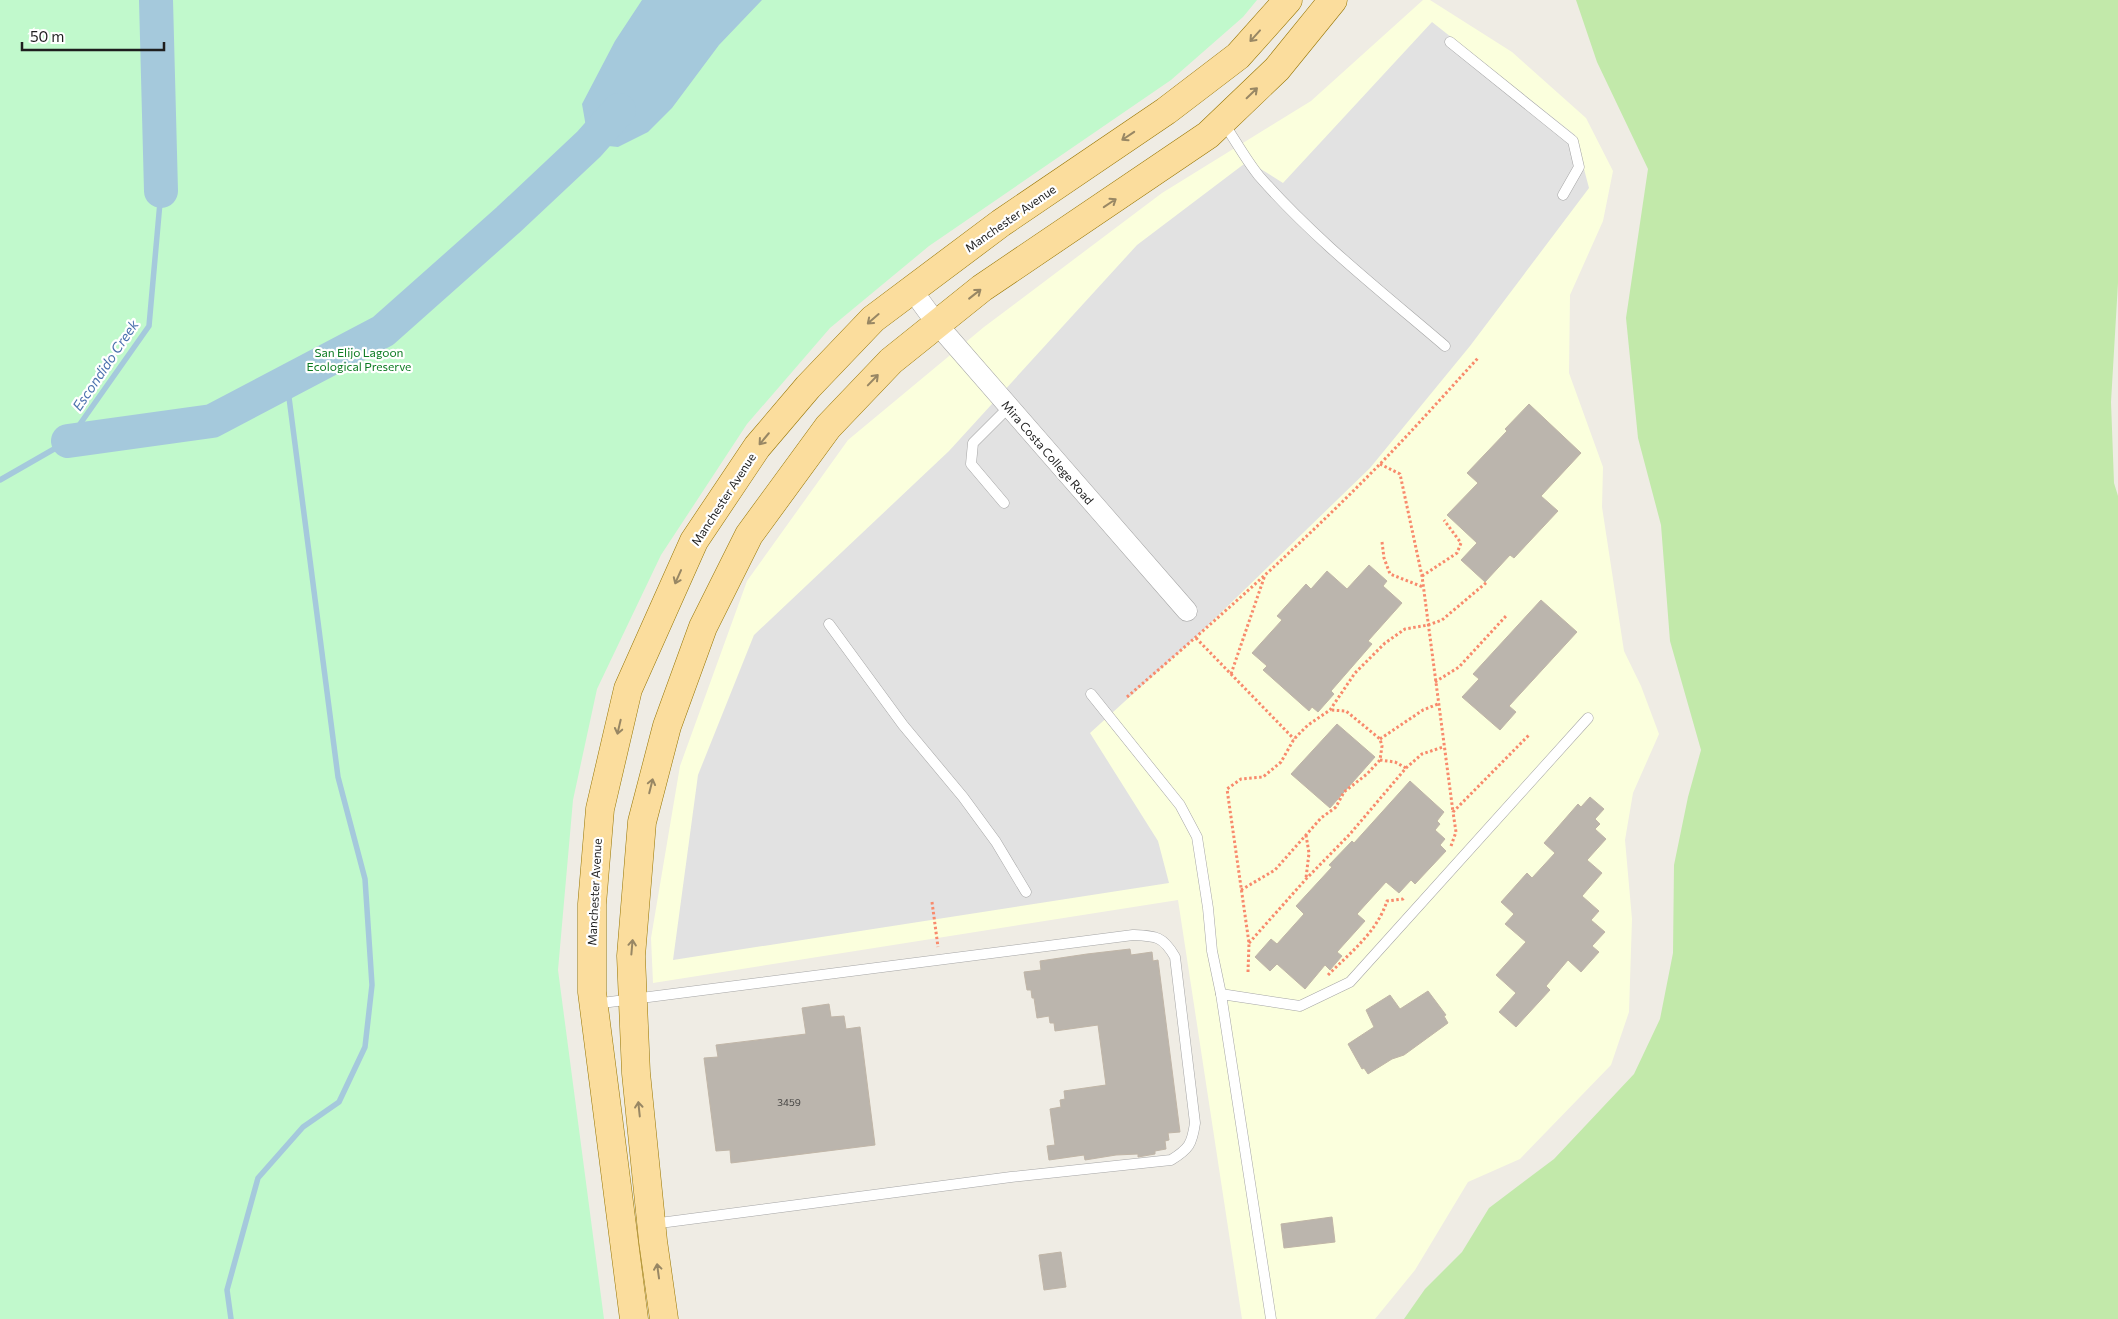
<svg xmlns="http://www.w3.org/2000/svg" width="2118" height="1319" font-family="Commissioner,sans-serif">
	<rect width="100%" height="100%" fill="#efece4"/>
	<!-- education -->
	<polygon fill="#fbffdd" points="1423,0 1430,0 1512,52 1586,118 1613,171 1603,221 1570,295 1569,373 1603,467 1602,507 1624,651 1641,686 1659,734 1633,793 1625,840 1632,919 1629,1012 1611,1065 1520,1159 1468,1182 1415,1270 1375,1319 1242,1319 1178,900 653,983 651,938 680,766 747,581 848,440 984,327 1162,193 1311,101"/>
	<!-- grass -->
	<polygon fill="#c2e9aa" points="1576,0 2118,0 2118,283 2111,402 2114,483 2118,496 2118,1319 1404,1319 1425,1289 1462,1252 1489,1208 1554,1159 1634,1074 1660,1019 1673,953 1674,865 1688,797 1701,750 1670,641 1661,525 1638,438 1626,318 1648,169 1597,62"/>
	<!-- park -->
	<polygon fill="#c1f9cc" points="0,0 1257,0 1243,17 1171,80 929,246 830,328 747,424 661,555 597,689 573,800 558,970 604,1319 0,1319"/>
	<!-- parking -->
	<polygon fill="#e2e2e2" points="1432,22 1575,135 1589,188 1470,346 1370,468 1201,632 1090,733 1158,841 1169,883 673,960 698,775 754,635 949,451 1137,245 1248,161 1283,183"/>
	<!-- water -->
	<polygon fill="#a5c9dc" points="642,0 762,0 719,45 672,108 648,132 618,147 589,144 582,104 615,41"/>
	<g fill="none" stroke-linecap="round" stroke-linejoin="round">
		<!-- stream -->
		<g stroke="#a5c9dc" stroke-width="5.5">
			<polyline points="0,480 68,441 149,326 161,191"/>
			<polyline points="231,1319 227,1290 258,1178 303,1127 339,1102 365,1047 372,985 365,879 338,777 287,382"/>
		</g>
		<!-- river -->
		<g stroke="#a5c9dc" stroke-width="34">
			<polyline points="156,0 161,191"/>
			<polyline points="68,441 212,421 383,331 508,220 589,144 619,110"/>
		</g>
	</g>
	<!-- building -->
	<g fill="#bbb5ad" stroke="#c0b5a7">
		<polygon points="1529,404 1581,453 1541,496 1558,511 1514,558 1510,555 1485,582 1461,560 1477,543 1447,515 1478,483 1467,473 1507,431 1505,429"/>
		<polygon points="1369,565 1387,581 1383,586 1402,603 1368,641 1372,644 1331,691 1334,694 1318,712 1312,707 1309,711 1263,670 1267,666 1252,653 1282,620 1277,616 1306,584 1311,589 1327,571 1347,589"/>
		<polygon points="1541,600 1577,632 1509,706 1516,712 1500,730 1462,697 1479,679 1473,674"/>
		<polygon points="1337,724 1375,757 1330,808 1291,774"/>
		<polygon points="1410,781 1444,812 1437,821 1440,824 1435,830 1445,839 1440,845 1446,851 1415,884 1411,880 1399,893 1386,882 1357,914 1365,921 1337,952 1342,956 1330,970 1325,965 1305,989 1277,964 1270,971 1255,957 1271,939 1277,944 1304,914 1296,906 1332,867 1329,865 1352,841 1354,843"/>
		<polygon points="1590,797 1604,809 1595,819 1600,824 1595,829 1606,839 1587,860 1602,873 1582,896 1599,911 1591,920 1605,932 1592,946 1599,952 1581,972 1568,960 1546,986 1550,990 1516,1027 1499,1012 1516,993 1496,975 1526,942 1505,924 1514,914 1501,902 1527,873 1532,878 1555,853 1544,843 1578,804 1581,807"/>
		<polygon points="1130,949 1131,955 1152,952 1153,961 1158,960 1180,1132 1168,1133 1169,1140 1165,1141 1166,1149 1155,1151 1155,1154 1138,1157 1138,1154 1116,1155 1085,1160 1084,1155 1049,1160 1047,1146 1055,1145 1050,1109 1061,1107 1060,1100 1065,1099 1064,1091 1106,1085 1098,1025 1055,1031 1054,1023 1050,1023 1049,1016 1037,1018 1034,998 1032,998 1031,990 1027,990 1024,972 1041,970 1040,961 1087,954"/>
		<polygon points="1428,991 1446,1015 1444,1016 1448,1023 1404,1055 1392,1059 1368,1074 1364,1068 1362,1069 1348,1044 1374,1027 1366,1010 1390,995 1400,1009"/>
		<polygon points="829,1004 831,1017 844,1016 846,1029 860,1027 875,1145 731,1163 730,1150 716,1151 704,1058 718,1057 716,1045 806,1034 802,1008"/>
		<polygon points="1332,1217 1335,1242 1284,1248 1281,1224"/>
		<polygon points="1061,1252 1066,1287 1044,1290 1039,1255"/>
	</g>
	<g fill="none" stroke-linecap="round" stroke-linejoin="round">
		<!-- lane casing -->
		<g stroke="#a5a5a5" stroke-width="11">
			<g id="lane">
				<polyline points="1450,42 1573,141 1579,167 1563,195"/>
				<path d="M1223,122C1235,140 1246,160 1259,176C1314,239 1382,292 1445,346"/>
				<polyline points="1004,503 971,464 973,443 1009,407"/>
				<polyline points="829,624 903,725 963,797 996,842 1026,892"/>
				<polyline points="1091,694 1180,805 1197,837 1208,908 1212,951 1221,994 1271,1319"/>
				<polyline points="1221,994 1300,1006 1350,982 1588,718"/>
				<path d="M594,1004L1133,935C1156,936 1163,936 1175,957L1195,1123C1192,1144 1189,1149 1171,1160L1011,1177L652,1224"/>
			</g>
		</g>
		<!-- street casing -->
		<g stroke="#a5a5a5" stroke-width="21">
			<polyline id="street" points="912,290 937,324 1187,611"/>
		</g>
		<!-- primary casing -->
		<g stroke="#967502" stroke-width="29">
			<g id="primary">
				<polyline points="634,1319 592,992 592,904 600,809 628,689 694,541 757,447 808,387 873,319 1001,223 1166,111 1238,56 1288,0"/>
				<polyline points="664,1319 653,1241 636,1073 631,956 642,822 667,726 703,627 749,535 828,427 891,361 982,288 1208,135 1277,69 1333,0"/>
			</g>
		</g>
		<!-- path -->
		<g stroke="#f88a6c" stroke-width="3" stroke-dasharray="2.5 2.5" stroke-linecap="butt">
			<polyline points="1380,464 1400,474 1422,576 1453,812"/>
			<polyline points="1382,542 1384,558 1390,574 1423,587"/>
			<polyline points="1422,576 1457,553 1461,543 1444,520"/>
			<polyline points="1196,638 1294,739"/>
			<polyline points="1231,674 1265,575"/>
			<polyline points="1435,682 1459,667 1506,616"/>
			<path d="M1127,697C1214,622 1300,546 1380,464C1414,429 1446,393 1478,358"/>
			<polyline points="1380,739 1423,710 1438,704"/>
			<polyline points="1380,760 1395,762 1406,768"/>
			<polyline points="1306,835 1309,853 1306,878"/>
			<polyline points="1451,846 1456,832 1453,812 1529,735"/>
			<polyline points="1241,890 1275,870 1321,818 1336,807 1344,792 1367,774 1380,760 1382,746 1380,739 1346,711 1330,710"/>
			<polyline points="932,902 938,947"/>
			<polyline points="1249,943 1306,879 1350,834 1406,768 1422,754 1443,747"/>
			<polyline points="1248,972 1249,943 1227,789 1241,779 1263,777 1281,762 1294,739 1308,725 1330,710 1355,673 1385,643 1405,629 1428,625 1442,620 1487,582"/>
			<path d="M1328,975C1351,952 1377,932 1387,901L1403,899L1405,897"/>
		</g>
		<!-- lane -->
		<use href="#lane" stroke="#fff" stroke-width="10"/>
		<!-- street -->
		<use href="#street" stroke="#fff" stroke-width="20"/>
		<!-- primary -->
		<use href="#primary" stroke="#fbdd9d" stroke-width="28"/>
	</g>
	<!-- one-way arrows -->
	<defs><path id="oneway-shaft" d="M-6 0H5M1.5-3L5.5 0L1.5 3" fill="none" stroke-width="1.6" stroke-linecap="round" stroke-linejoin="round" transform="scale(1.25)"/></defs>
	<g stroke="#988764">
		<use href="#oneway-shaft" transform="translate(1255 36) rotate(132)"/>
		<use href="#oneway-shaft" transform="translate(1252 93) rotate(-44)"/>
		<use href="#oneway-shaft" transform="translate(1128 136) rotate(146)"/>
		<use href="#oneway-shaft" transform="translate(1110 203) rotate(-34)"/>
		<use href="#oneway-shaft" transform="translate(975 294) rotate(-38)"/>
		<use href="#oneway-shaft" transform="translate(873 319) rotate(139)"/>
		<use href="#oneway-shaft" transform="translate(873 380) rotate(-46)"/>
		<use href="#oneway-shaft" transform="translate(764 439) rotate(130)"/>
		<use href="#oneway-shaft" transform="translate(678 577) rotate(114)"/>
		<use href="#oneway-shaft" transform="translate(619 727) rotate(103)"/>
		<use href="#oneway-shaft" transform="translate(651 786) rotate(-76)"/>
		<use href="#oneway-shaft" transform="translate(632 947) rotate(-85)"/>
		<use href="#oneway-shaft" transform="translate(639 1109) rotate(-96)"/>
		<use href="#oneway-shaft" transform="translate(658 1271) rotate(-98)"/>
	</g>
	<g text-anchor="middle" dominant-baseline="central" stroke-width="4.5" stroke-linejoin="round" paint-order="stroke">
		<!-- number labels -->
		<g font-size="10" fill="#454442">
			<text x="789" y="1102">3459</text>
		</g>
		<!-- street labels -->
		<g font-size="12" fill="#1e1e1e" stroke="#fff">
			<text transform="translate(1010 218) rotate(-35)">Manchester Avenue</text>
			<text transform="translate(1048 452) rotate(49)">Mira Costa College Road</text>
			<text transform="translate(723 499) rotate(-57)">Manchester Avenue</text>
			<text transform="translate(594 892) rotate(-87)">Manchester Avenue</text>
		</g>
		<!-- park labels -->
		<g font-size="12" fill="#0d7b22" stroke="#fff">
			<text x="359" y="352">San Elijo Lagoon<tspan x="359" dy="14">Ecological Preserve</tspan></text>
		</g>
		<!-- water labels -->
		<g font-size="14" font-style="italic" fill="#4b71ad" stroke="#fff">
			<text transform="translate(105 365) rotate(-56)">Escondido Creek</text>
		</g>
	</g>
	<!-- scale -->
	<path d="M22 42v8h142v-8" fill="none" stroke="#1e1e1e" stroke-width="2.5"/>
	<text x="30" y="42" font-size="15" fill="#1e1e1e" stroke="#ffffff" stroke-width="4" paint-order="stroke">50 m</text>
</svg>
